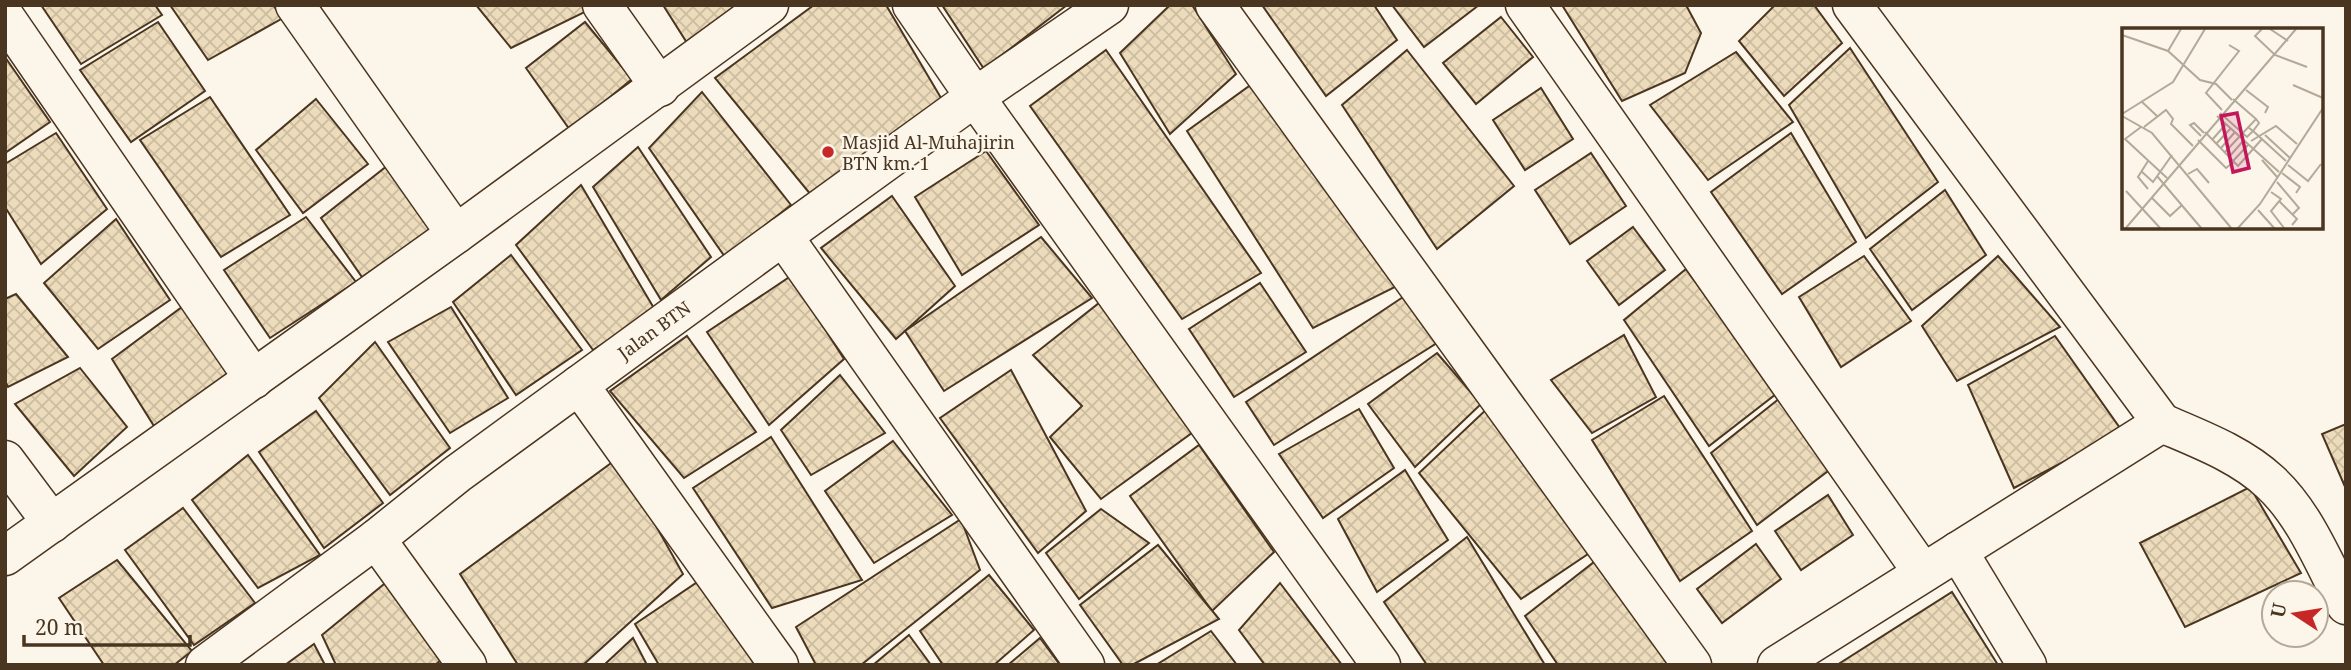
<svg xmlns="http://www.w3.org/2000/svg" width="2351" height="670" font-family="'Noto Serif',serif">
	<defs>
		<pattern id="building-cross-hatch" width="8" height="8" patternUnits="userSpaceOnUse" patternTransform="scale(1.75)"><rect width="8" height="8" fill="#ecdcbc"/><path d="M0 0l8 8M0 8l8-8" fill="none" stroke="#ccbda1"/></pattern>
	</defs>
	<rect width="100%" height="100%" fill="#fbf6e9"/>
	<!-- building -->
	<g fill="url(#building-cross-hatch)" stroke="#4a3520" stroke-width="2">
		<polygon points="41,5 155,5 162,15 81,64"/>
		<polygon points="170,5 273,5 283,18 208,60"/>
		<polygon points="476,5 588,5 591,9 511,48"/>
		<polygon points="663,5 746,5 689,46"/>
		<polygon points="814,5 886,5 944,103 816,201 715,78"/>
		<polygon points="942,5 1067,5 984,69"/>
		<polygon points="1170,5 1192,5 1236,74 1170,134 1120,53"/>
		<polygon points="1262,5 1374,5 1397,40 1326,96"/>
		<polygon points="1392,5 1479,5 1424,47"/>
		<polygon points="1562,5 1686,5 1701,33 1685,73 1622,101"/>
		<polygon points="1775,5 1814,5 1842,43 1784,96 1739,41"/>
		<polygon points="1501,17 1533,57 1476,104 1443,63"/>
		<polygon points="158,22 205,91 131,142 80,70"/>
		<polygon points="585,22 632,79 570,130 526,68"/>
		<polygon points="1850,48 1938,182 1866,238 1789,105"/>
		<polygon points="1106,50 1261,273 1182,319 1030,106"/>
		<polygon points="1407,50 1514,186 1437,249 1342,105"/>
		<polygon points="1736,52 1793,122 1708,180 1650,105"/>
		<polygon points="5,57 50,122 5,153"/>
		<polygon points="1252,84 1401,284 1313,328 1187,131"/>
		<polygon points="1541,88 1573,139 1525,170 1493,120"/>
		<polygon points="702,92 791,205 725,257 649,148"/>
		<polygon points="210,97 290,215 221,257 140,140"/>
		<polygon points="316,99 368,164 303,213 256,150"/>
		<polygon points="56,133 107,209 41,264 5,207 5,164"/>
		<polygon points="1791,133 1856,242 1782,294 1711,192"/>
		<polygon points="638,147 711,257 661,300 593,187"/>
		<polygon points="986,151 1039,225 962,275 915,197"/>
		<polygon points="1591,153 1626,206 1570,244 1535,190"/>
		<polygon points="392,162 439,225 362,277 321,218"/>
		<polygon points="581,185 655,310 593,350 516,245"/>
		<polygon points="1945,190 1986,255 1912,310 1870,249"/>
		<polygon points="892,196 955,286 896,339 821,248"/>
		<polygon points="306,217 356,282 270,338 224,270"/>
		<polygon points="116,219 170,300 98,349 44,283"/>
		<polygon points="1633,227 1665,270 1619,305 1587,261"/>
		<polygon points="1041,237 1092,298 944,391 905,331"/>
		<polygon points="511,255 582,350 516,395 453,302"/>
		<polygon points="1864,256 1911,321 1841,367 1799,297"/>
		<polygon points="1998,256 2060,327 1957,381 1922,326"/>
		<polygon points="1686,269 1776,394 1709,446 1624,320"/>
		<polygon points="791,276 844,359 769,425 707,332"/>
		<polygon points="1260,283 1306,352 1234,397 1189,329"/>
		<polygon points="16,294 68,357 8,387 5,381 5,299"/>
		<polygon points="1403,297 1437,343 1274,445 1246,402"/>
		<polygon points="1099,303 1200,427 1101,499 1050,437 1082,406 1033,355"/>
		<polygon points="186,304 236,371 154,426 112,359"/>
		<polygon points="451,307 508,398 450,433 388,342"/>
		<polygon points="1624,335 1656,397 1592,433 1551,380"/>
		<polygon points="687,336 756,432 684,478 610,391"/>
		<polygon points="2055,336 2122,431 2014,488 1968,385"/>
		<polygon points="375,342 450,448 390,495 319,398"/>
		<polygon points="1437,353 1481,404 1415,467 1368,404"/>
		<polygon points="80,368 127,427 74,476 15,404"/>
		<polygon points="1011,370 1086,511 1038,553 940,418"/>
		<polygon points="840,375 885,433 811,475 781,430"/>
		<polygon points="1664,396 1752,531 1680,581 1592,440"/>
		<polygon points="1780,398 1832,468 1757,525 1711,453"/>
		<polygon points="1491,405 1588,554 1521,599 1419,473"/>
		<polygon points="1359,409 1394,468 1323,518 1279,454"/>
		<polygon points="316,411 383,503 324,548 259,452"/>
		<polygon points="2346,424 2346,489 2322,434"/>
		<polygon points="771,437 862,580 772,608 693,488"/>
		<polygon points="893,441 952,515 874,563 825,491"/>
		<polygon points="1199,445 1274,552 1212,611 1130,496"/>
		<polygon points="248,455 320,555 258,588 192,500"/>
		<polygon points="618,458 683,574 583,665 518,665 460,574"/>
		<polygon points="1405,470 1448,540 1377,592 1338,519"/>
		<polygon points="2250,487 2301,573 2185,627 2140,543"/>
		<polygon points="1828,495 1853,535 1801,570 1775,531"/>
		<polygon points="183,508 255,603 194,645 125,550"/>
		<polygon points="1101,509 1149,543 1079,599 1046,553"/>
		<polygon points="961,519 980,570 861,665 816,665 796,627"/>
		<polygon points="1467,537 1545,665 1427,665 1384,602"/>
		<polygon points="1756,544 1781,579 1722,623 1697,589"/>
		<polygon points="1158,545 1219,619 1132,665 1123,665 1080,605"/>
		<polygon points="117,560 192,651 174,665 104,665 59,598"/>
		<polygon points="1594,562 1671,665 1558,665 1525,616"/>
		<polygon points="989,575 1034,630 994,665 943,665 920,631"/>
		<polygon points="389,580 440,661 435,665 336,665 322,635"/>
		<polygon points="699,581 758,665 659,665 635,624"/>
		<polygon points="1280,583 1342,665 1265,665 1239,630"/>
		<polygon points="1952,592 1998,665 1837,665"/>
		<polygon points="1211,631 1237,665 1156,665"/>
		<polygon points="909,635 931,665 873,665"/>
		<polygon points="633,638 647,665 604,665"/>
		<polygon points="1040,638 1060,665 1008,665"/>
		<polygon points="314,644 325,665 285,665"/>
	</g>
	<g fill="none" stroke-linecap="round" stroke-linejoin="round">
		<!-- minor casing -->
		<g stroke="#4a3520" stroke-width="41">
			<g id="minor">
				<polyline points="295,5 456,234"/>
				<polyline points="602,5 660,87"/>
				<polyline points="912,5 975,97 1381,665"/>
				<polyline points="1215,5 1692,665"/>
				<polyline points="1525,5 1923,573"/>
				<polyline points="5,17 254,379"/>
				<polyline points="783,236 1085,665"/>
				<polyline points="579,385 779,665"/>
				<path d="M2162,423C2199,439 2240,454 2270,482C2305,514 2324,564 2346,605"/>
				<polyline points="5,460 52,523"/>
				<polyline points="376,539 467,665"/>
				<polyline points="1958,551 2027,665"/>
				<polyline points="5,556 456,234 769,5"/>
				<polyline points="205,665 376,539 457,474 783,236 975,97 1109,5"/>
				<polyline points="1777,665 2162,423 1852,5"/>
			</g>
		</g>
		<!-- minor -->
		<use href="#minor" stroke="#fbf6e9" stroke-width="38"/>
	</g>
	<!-- markers -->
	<circle fill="#c62828" stroke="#fbf6e9" stroke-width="2.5" cx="828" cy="152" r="7"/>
	<g text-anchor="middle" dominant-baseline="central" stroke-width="5" stroke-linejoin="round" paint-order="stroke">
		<!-- poi labels -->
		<g font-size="18" fill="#4a3520" stroke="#fbf6e9" text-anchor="start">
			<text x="842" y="142">Masjid Al-Muhajirin<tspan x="842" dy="21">BTN km. 1</tspan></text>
		</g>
		<!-- street labels -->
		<g font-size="18" fill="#4a3520" stroke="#fbf6e9">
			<text transform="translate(654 330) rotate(-36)">Jalan BTN</text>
		</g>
	</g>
	<!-- overview -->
	<g transform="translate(2122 28)">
		<rect width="201" height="201" fill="#fbf6e9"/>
		<path fill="none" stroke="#b4a999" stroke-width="2" d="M140,1L133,8L153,27L185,39M148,1L166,13M0,7L46,23L78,52L94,56L110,72M46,23L59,1M171,57L201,70M124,62L146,79L143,85M111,71L134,91M19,73L35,88M100,82L84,65L117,23L107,17M98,85L125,109L131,103L164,133M0,86L51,54L83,1M0,88L30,105L110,201M95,88L157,144M19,99L3,111L45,150M22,99L44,82L51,91L49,96L71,118M83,104L116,138L140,111M143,107L168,130M79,108L68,97L72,95L82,105M76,112L104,140L112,134M90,112L104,96M129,113L154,98L175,116M94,116L109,100M99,120L113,104M103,124L118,108L134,91L137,95L131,103L126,99M107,129L122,112M140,132L156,150M26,133L16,149L26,161M111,133L126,117M166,137L186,153L199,136M19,143L31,154L50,127M160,145L178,159L174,165M66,146L75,141L87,155M35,148L80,201M155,154L177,180L171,186M4,163L39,201M149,164L159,171L149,183L162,200M30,170L48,188L60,177M157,173L175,191L170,197M136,182L153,201M3,201L174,1M115,201L138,176L201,80"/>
		<path fill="#c2185b" fill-opacity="0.15" stroke="#c2185b" stroke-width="3.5" d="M115,85L127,140L111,144L99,88Z"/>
		<rect width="201" height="201" fill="none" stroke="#4a3520" stroke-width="3.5"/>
	</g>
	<!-- border -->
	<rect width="2351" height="670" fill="none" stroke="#4a3520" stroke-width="14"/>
	<!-- north arrow -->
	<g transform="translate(2295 614) rotate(282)"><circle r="33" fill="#fbf6e9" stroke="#b4a999" stroke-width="2"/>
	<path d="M0-5L12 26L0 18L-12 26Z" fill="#c62828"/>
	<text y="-10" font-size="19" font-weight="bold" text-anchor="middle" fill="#4a3520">U</text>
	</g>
	<!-- scale -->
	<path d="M24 635v10h166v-10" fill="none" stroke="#4a3520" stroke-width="3.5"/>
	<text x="35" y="635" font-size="21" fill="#4a3520" stroke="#fbf6e9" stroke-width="5" paint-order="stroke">20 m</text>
</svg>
